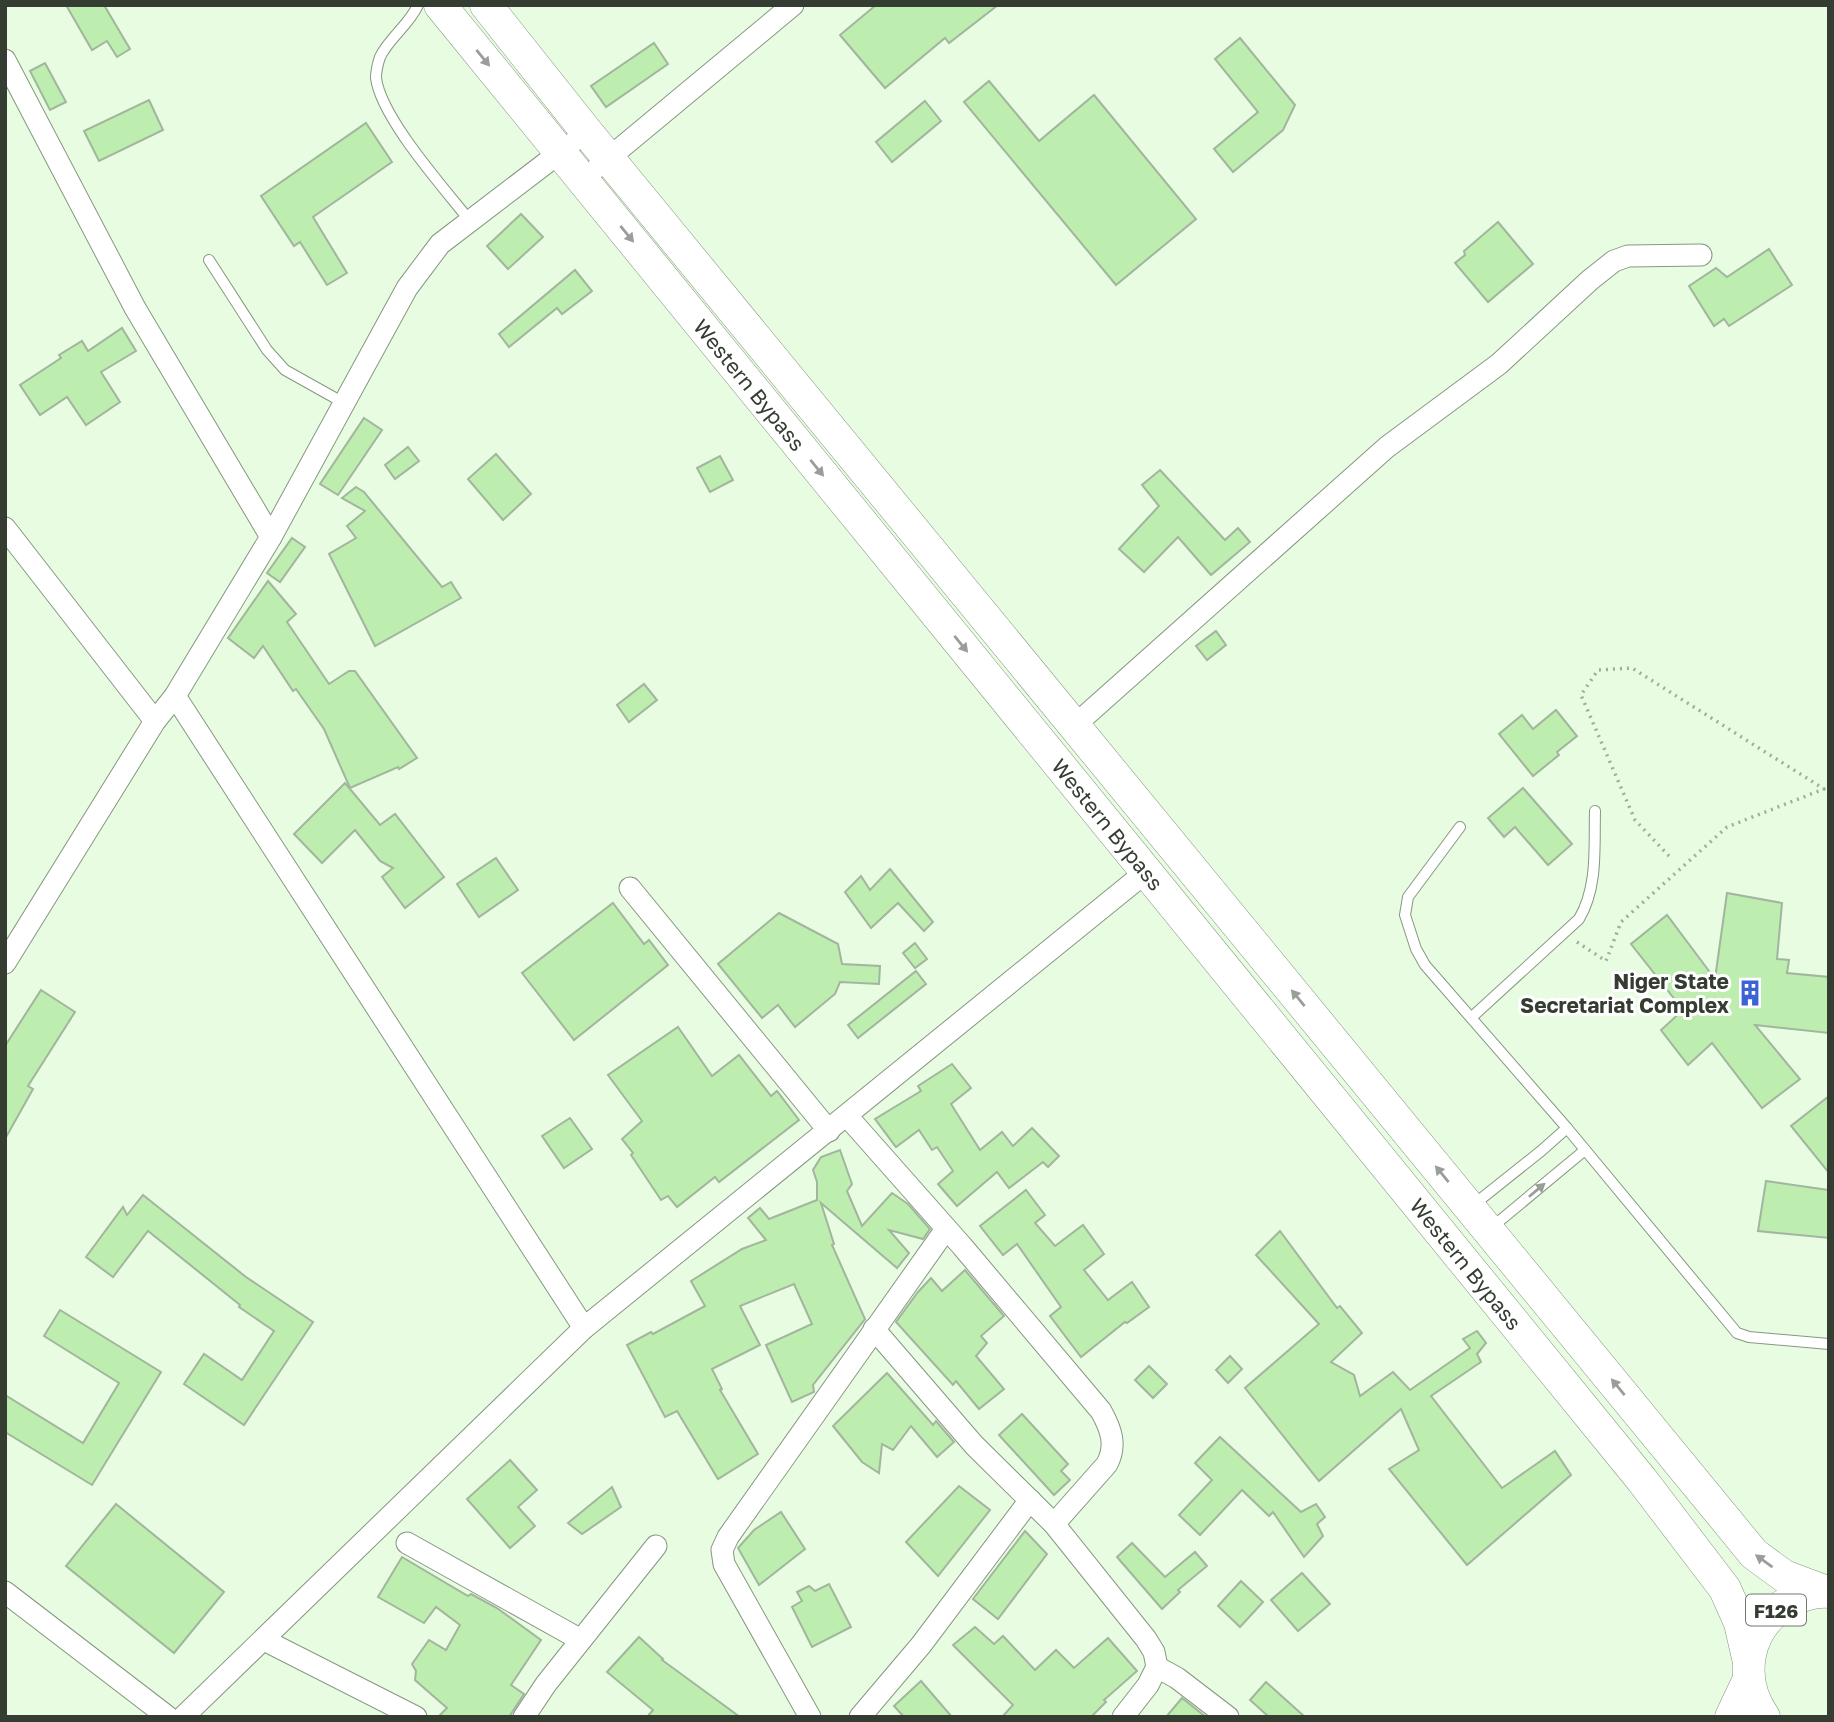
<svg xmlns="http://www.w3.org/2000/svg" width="1834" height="1722" font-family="'Golos Text',sans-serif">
	<rect width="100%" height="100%" fill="#e8fce2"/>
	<!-- building -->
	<g fill="#bdedaf" stroke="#a2b59d" stroke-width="2">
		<polygon points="66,5 104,5 130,49 117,57 107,41 92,50"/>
		<polygon points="876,5 998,5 949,43 945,38 885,88 840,35"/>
		<polygon points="1240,38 1295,105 1283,130 1233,172 1214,149 1258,112 1215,59"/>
		<polygon points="654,43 668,64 606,107 591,86"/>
		<polygon points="45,63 66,102 50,110 30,71"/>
		<polygon points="989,81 1039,141 1094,95 1196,219 1116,285 964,102"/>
		<polygon points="149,100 163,130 99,161 84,131"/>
		<polygon points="925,101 941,121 892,162 876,142"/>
		<polygon points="366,123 392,162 313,217 347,273 327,285 300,242 294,246 261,196"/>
		<polygon points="521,214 543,237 508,269 487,246"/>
		<polygon points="1498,222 1533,264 1488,302 1455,263 1465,255 1464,251"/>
		<polygon points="1769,249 1792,285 1729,326 1724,319 1714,326 1689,286 1716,268 1727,277"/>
		<polygon points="575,270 592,291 562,314 557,308 509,347 499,334"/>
		<polygon points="122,328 136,351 101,372 120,402 86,425 67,397 40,415 20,385 61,358 59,355 82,341 88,351"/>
		<polygon points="364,418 382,430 338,495 320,484"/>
		<polygon points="408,447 419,461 395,479 385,465"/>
		<polygon points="496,454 531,494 503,520 468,479"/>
		<polygon points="720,456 733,480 710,492 697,468"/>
		<polygon points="1160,470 1225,540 1238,528 1250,542 1211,575 1178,537 1144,572 1119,549 1159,506 1142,485"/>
		<polygon points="356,487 364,492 442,587 451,582 461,598 375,646 329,554 356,538 347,526 365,511 342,498"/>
		<polygon points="292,538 305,547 280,582 267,573"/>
		<polygon points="268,581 296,614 287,622 329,684 349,671 355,671 417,758 399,769 398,767 350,788 324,729 296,689 293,691 263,646 254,658 228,638"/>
		<polygon points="1216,631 1226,645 1207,660 1196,646"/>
		<polygon points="644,684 657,700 629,722 617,705"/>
		<polygon points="1556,710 1577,736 1557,752 1559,755 1533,776 1499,734 1522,715 1533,729"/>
		<polygon points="345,783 380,825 395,814 444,877 405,908 382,877 393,868 380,861 355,830 322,863 294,834"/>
		<polygon points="1523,788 1572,844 1548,865 1515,827 1504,837 1488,818"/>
		<polygon points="496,858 518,890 479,917 457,884"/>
		<polygon points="890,869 933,922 924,931 898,903 871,928 845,892 861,876 870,890"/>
		<polygon points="1727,893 1782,903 1777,959 1789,960 1787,973 1829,977 1829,1033 1755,1025 1800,1079 1762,1108 1712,1043 1688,1065 1661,1030 1683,1010 1631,944 1667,915 1715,979"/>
		<polygon points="613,903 644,944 649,940 668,965 574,1040 522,973"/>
		<polygon points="779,913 838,944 842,964 880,966 879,984 840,982 835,994 795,1027 778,1005 762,1018 718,964"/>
		<polygon points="915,943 927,959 915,968 903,953"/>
		<polygon points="916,971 926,984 858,1038 848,1025"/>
		<polygon points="41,990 75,1012 28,1086 33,1089 5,1139 5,1046"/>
		<polygon points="678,1027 712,1076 739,1055 771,1096 777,1091 799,1120 719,1182 715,1177 677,1207 668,1196 661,1200 631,1155 633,1153 622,1139 642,1121 608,1075"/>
		<polygon points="952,1064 971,1088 951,1104 980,1150 1002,1132 1013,1146 1032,1128 1059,1156 1048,1167 1043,1162 1009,1188 997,1172 957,1206 938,1184 953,1171 937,1147 932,1150 919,1130 896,1147 875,1119 921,1091 918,1086"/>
		<polygon points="1829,1096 1829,1173 1791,1126"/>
		<polygon points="570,1118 592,1149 564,1168 542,1136"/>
		<polygon points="840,1150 852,1184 847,1191 862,1226 892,1193 908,1204 930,1229 923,1239 889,1230 909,1253 897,1268 821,1203 834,1244 832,1245 865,1319 813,1385 814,1392 792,1402 766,1345 812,1324 794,1284 740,1306 760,1345 712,1369 722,1389 720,1390 758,1454 718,1479 677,1411 665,1417 627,1345 651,1332 653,1334 705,1306 691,1281 742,1249 766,1240 748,1218 760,1208 769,1219 817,1200 817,1182 813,1170 821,1157"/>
		<polygon points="1766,1181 1829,1190 1829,1238 1758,1231"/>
		<polygon points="1026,1190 1045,1215 1035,1223 1055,1246 1083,1225 1104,1254 1084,1270 1108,1300 1132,1282 1149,1307 1127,1323 1125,1322 1081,1357 1050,1316 1061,1307 1017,1244 1003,1255 980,1226"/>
		<polygon points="143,1195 246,1277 313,1322 244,1425 184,1384 204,1354 242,1380 274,1331 239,1307 240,1305 148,1231 113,1277 86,1257 123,1207 127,1215"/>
		<polygon points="1280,1231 1337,1308 1340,1306 1362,1333 1331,1362 1354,1375 1360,1396 1393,1372 1410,1390 1470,1348 1463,1339 1477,1331 1486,1343 1477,1354 1481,1362 1431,1396 1502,1488 1555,1451 1571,1475 1467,1565 1389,1469 1419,1450 1401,1409 1319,1481 1245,1388 1319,1324 1256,1255"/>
		<polygon points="965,1270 1004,1316 981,1336 987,1343 976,1356 1004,1389 979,1409 956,1381 953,1385 896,1322 918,1292 931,1278 942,1291"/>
		<polygon points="60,1310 161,1372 92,1485 5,1432 5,1395 83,1443 119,1383 44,1336"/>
		<polygon points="1230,1356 1242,1369 1228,1383 1216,1370"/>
		<polygon points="1149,1366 1167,1384 1153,1398 1135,1380"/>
		<polygon points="887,1373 933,1425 936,1421 954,1442 937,1457 911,1426 893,1450 882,1444 879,1473 862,1462 833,1426"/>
		<polygon points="1022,1414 1068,1464 1061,1471 1070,1480 1054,1495 999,1435"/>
		<polygon points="1220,1437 1301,1512 1316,1504 1325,1517 1317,1524 1323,1536 1304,1557 1273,1512 1269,1516 1242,1490 1200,1535 1179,1515 1212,1480 1195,1463"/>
		<polygon points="510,1460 537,1490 518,1507 535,1526 510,1548 467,1499"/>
		<polygon points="959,1486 990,1510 938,1576 906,1542"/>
		<polygon points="612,1487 621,1507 582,1534 568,1523"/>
		<polygon points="116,1504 224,1592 174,1653 66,1566"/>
		<polygon points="781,1512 805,1549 759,1585 738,1548 754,1530"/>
		<polygon points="1025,1531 1047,1554 998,1619 973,1599"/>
		<polygon points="1132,1543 1165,1577 1195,1552 1207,1566 1178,1590 1180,1592 1162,1609 1117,1557"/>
		<polygon points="402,1557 468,1596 471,1594 497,1608 541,1640 511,1685 524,1694 509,1717 438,1717 447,1708 415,1680 416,1671 412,1664 429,1640 446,1650 460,1625 436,1607 424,1623 378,1597"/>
		<polygon points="1302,1573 1330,1604 1298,1631 1271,1600"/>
		<polygon points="1241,1581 1263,1602 1240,1627 1218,1606"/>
		<polygon points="829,1584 851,1627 812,1647 792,1607 802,1601 797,1592 809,1586 815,1591"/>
		<polygon points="975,1627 994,1644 1003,1636 1035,1670 1056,1650 1074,1668 1108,1638 1137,1671 1104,1700 1106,1702 1091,1717 1002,1717 1013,1705 953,1645"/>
		<polygon points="639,1637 663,1659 662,1660 740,1717 647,1717 653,1710 607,1672"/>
		<polygon points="921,1681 952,1717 904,1717 894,1706"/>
		<polygon points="1266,1682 1305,1717 1269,1717 1250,1700"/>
		<polygon points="1182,1698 1206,1717 1166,1717"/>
	</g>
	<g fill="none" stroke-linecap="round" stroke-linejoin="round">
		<!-- service casing -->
		<g stroke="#869880" stroke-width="12">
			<g id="service">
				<path d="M418,5C409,25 389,38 380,57C378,63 376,73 376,78C381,118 444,188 470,221"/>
				<polyline points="209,260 267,350 285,370 344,403"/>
				<polyline points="1460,827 1408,897 1405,915 1416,949 1425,965 1567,1128 1737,1333 1749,1337 1829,1344"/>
				<path d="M1472,1017L1579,919C1598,887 1594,848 1595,811"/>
				<polyline points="1472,1206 1541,1151 1567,1128"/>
				<polyline points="1491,1228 1585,1150"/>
			</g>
		</g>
		<!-- minor casing -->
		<g stroke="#869880" stroke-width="23">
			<g id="minor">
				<polyline points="5,60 135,308 271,537"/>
				<polyline points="598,167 793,5"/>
				<polyline points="5,528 155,721"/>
				<polyline points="175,696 584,1328"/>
				<polyline points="1075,725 1387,447 1499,364 1590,280 1614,261 1628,256 1701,255"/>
				<polyline points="630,888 829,1131"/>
				<polyline points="5,963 155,721 175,696 271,537 407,288 440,244 571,144"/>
				<path d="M847,1116L962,1246L1101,1411C1111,1429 1117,1445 1107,1464L1054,1524"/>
				<polyline points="874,1329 974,1445 1054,1524 1146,1639 1154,1652 1157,1667 1148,1685 1123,1717"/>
				<polyline points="407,1543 581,1640"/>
				<polyline points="5,1592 168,1717"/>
				<polyline points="264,1640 416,1717"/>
				<polyline points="1157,1667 1177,1678 1228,1717"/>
				<polyline points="183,1717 584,1328 1146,872"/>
				<polyline points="524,1717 546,1684 656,1546"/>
				<polyline points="810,1717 724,1564 722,1550 728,1537 946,1229"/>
				<polyline points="860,1717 921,1645 1030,1500"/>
			</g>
		</g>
		<!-- primary casing -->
		<g stroke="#869880" stroke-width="33">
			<g id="primary">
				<path id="s1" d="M440,5L1642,1480L1725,1589L1740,1623L1748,1658"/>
				<polyline points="486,5 586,131 1754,1554 1784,1576 1824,1591"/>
				<polyline points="1731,1717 1748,1681"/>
				<path d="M1764,1717C1737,1678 1746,1628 1787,1603C1799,1596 1815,1591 1829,1592"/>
			</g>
		</g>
		<!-- path -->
		<polyline stroke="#9fae9a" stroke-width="3.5" stroke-dasharray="2 5" stroke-linecap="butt" points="1577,942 1606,961 1621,922 1727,827 1824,789 1632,668 1598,670 1581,695 1635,820 1669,856"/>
		<!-- service -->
		<use href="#service" stroke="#fff" stroke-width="10"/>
		<!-- minor -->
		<use href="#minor" stroke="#fff" stroke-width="21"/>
		<!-- primary -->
		<use href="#primary" stroke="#fff" stroke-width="32"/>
	</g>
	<!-- one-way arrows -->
	<defs><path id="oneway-solid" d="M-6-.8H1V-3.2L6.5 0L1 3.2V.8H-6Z" transform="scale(1.75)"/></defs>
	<g fill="#9a9e98">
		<use href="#oneway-solid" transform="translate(483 58) rotate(51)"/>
		<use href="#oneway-solid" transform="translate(627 234) rotate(51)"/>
		<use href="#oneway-solid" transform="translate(817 468) rotate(51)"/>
		<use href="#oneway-solid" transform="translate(961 644) rotate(51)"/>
		<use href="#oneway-solid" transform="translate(1298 998) rotate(-129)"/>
		<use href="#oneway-solid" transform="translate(1442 1174) rotate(-129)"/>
		<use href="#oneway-solid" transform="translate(1537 1190) rotate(-40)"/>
		<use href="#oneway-solid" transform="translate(1618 1387) rotate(-129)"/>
		<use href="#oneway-solid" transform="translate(1764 1561) rotate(-144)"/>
	</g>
	<!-- icons -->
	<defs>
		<g id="building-bare" transform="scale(2.1)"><path d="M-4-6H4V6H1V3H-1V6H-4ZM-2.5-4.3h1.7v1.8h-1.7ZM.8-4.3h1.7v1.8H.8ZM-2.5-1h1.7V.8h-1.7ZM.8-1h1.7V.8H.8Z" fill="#3c63d4" stroke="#fff" stroke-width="2.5" paint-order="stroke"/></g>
	</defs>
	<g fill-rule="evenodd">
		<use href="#building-bare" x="1750" y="993"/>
	</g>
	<g text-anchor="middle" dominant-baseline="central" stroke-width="6" stroke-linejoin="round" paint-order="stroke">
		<!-- shield labels -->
		<rect fill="#fff" stroke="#727770" stroke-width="2" x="1746" y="1594.5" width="60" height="31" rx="5"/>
		<g font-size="19" font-weight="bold" fill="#353d32">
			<text x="1776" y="1610">F126</text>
		</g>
		<!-- street labels -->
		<g font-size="21" fill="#353d32" stroke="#fff">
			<text stroke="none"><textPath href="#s1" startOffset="490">Western Bypass</textPath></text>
			<text stroke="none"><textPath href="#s1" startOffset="1057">Western Bypass</textPath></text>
			<text stroke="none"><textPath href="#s1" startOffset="1624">Western Bypass</textPath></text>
		</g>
		<!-- poi labels -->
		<g font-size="21" font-weight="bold" fill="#353d32" stroke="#fff" text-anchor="end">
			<text x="1729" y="981">Niger State<tspan x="1729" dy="24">Secretariat Complex</tspan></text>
		</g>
	</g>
	<!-- border -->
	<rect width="1834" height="1722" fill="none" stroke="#353d32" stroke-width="14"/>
</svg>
